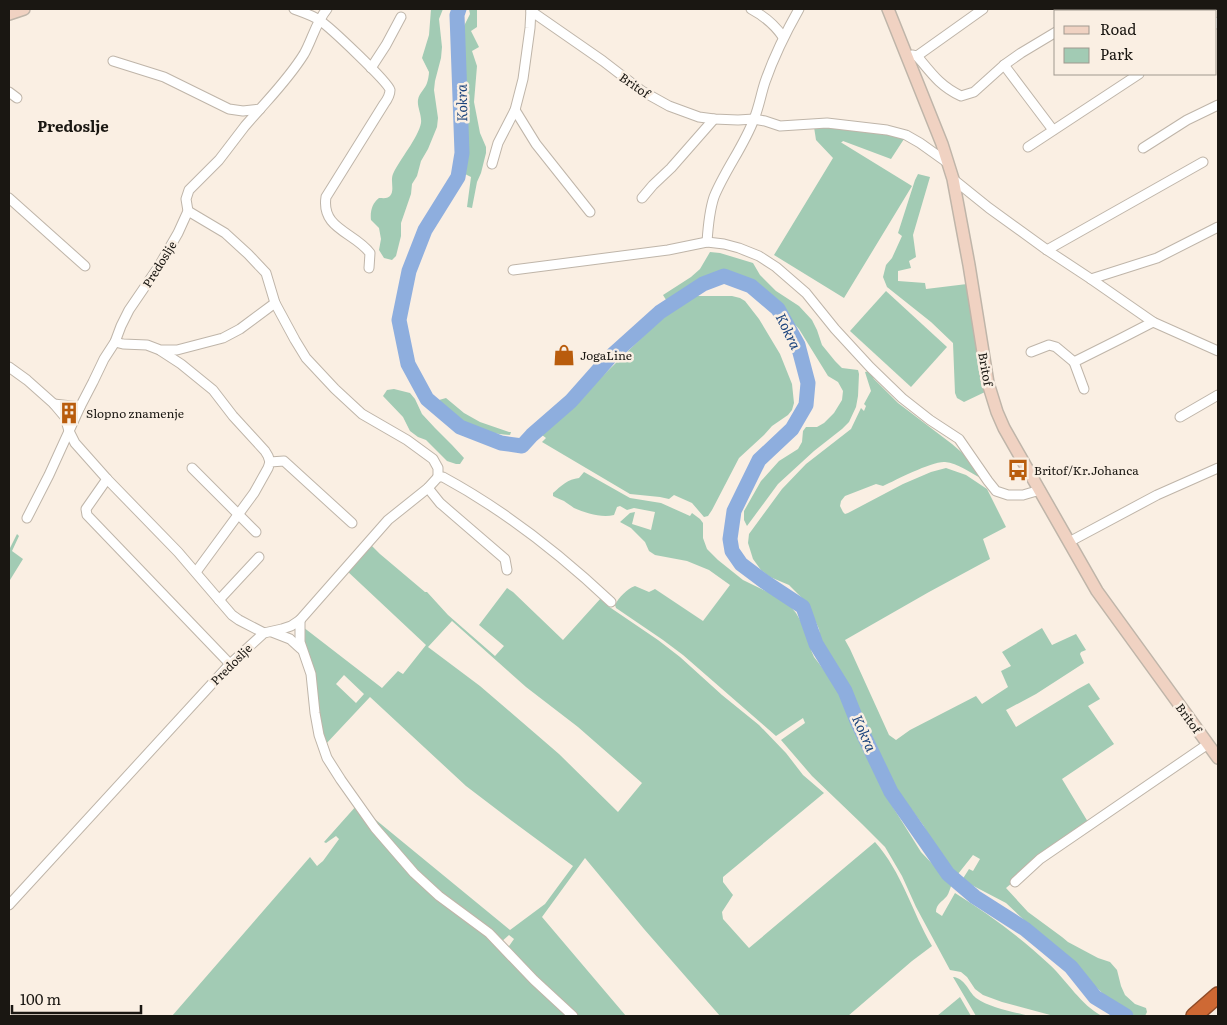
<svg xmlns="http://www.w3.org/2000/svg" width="1227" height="1025" font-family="Literata,serif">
	<rect width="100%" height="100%" fill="#faefe3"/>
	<!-- green -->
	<g fill="#a2cbb4" fill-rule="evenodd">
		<path d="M431,9H443L439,19L442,47L441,58L435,81L434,90L438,118L437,127L428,149L421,161L417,176L412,184L411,194L401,223V236L396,256L392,260L384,258L379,250L381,239L379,228L371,220C370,212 372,203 379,198C383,198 387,199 390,196C395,190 390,181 393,174C400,159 418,138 421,123C422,115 417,107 418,100C419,93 425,89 427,83C428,80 429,75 429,72L422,58L429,35Z"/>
		<polygon points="469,9 477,9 477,27 471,31 479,47 472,51 477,66 474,102 480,133 486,147 486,153 481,173 477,182 472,208 467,207 471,177 463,173 461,143 464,128 462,39 464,26 470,14"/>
		<polygon points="814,127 828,127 892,135 904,139 891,159 843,141 841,143 842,143 912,186 844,298 774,255 833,158 816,140"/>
		<polygon points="918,174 930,177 913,235 916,257 909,261 911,268 898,271 898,281 925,283 926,289 967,284 985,392 964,402 957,398 955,393 953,343 931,322 887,287 883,277 886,265 892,258 902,236 898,233 915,180"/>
		<polygon points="710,252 720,253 753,263 760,275 776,291 799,306 812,320 817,330 822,345 835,361 842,368 858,370 859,374 858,396 856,407 849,422 842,429 814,451 778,484 747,526 744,520 744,511 761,481 779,461 798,449 802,442 803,431 806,427 817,427 824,423 834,413 842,400 843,391 838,382 828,376 799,329 785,314 752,287 735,277 723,274 712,275 685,288 668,303 663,295 691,277 700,269"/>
		<polygon points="886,291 947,347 911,387 850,331"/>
		<polygon points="696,296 732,296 740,298 745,301 759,319 780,354 792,384 794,403 792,410 788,415 772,426 764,435 739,458 712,510 708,516 704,517 692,503 674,495 669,499 660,497 630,494 542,442 546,438 542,435 662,318"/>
		<path d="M869,371L874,379L898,403L952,444L967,457L981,478C970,473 958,463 945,462C932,461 896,480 883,486L876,484L845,496L841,501L840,506L843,512L845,514L848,513L903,484L931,472L946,468L966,475L987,489L1006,527L983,539L990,559L929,592L845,640L850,649L889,735L896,740L910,730L976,696L982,704L1008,687L1001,671L1011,666L1002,652L1042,628L1052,645L1076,634L1086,650L1081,652L1080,654L1084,663L1036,694L1006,710L1016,727L1078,689L1089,683L1100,699L1088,706L1114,744L1062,779L1088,822L1027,870L1006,888L1028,912L1062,937L1068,942L1098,958L1110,962L1117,970L1121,986L1125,995L1135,1004L1146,1008L1147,1012L1145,1016H1135L1111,1001L1097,988L1069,958L1041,936L1006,903L962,880L969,869L973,871L980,859L973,855L958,874L948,868L923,825L900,794L886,771L860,717L847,686L838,667L821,642L819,629L813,616L802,598L789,585L770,577L761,570L753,559L748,543L749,534L782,489L806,464L851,429L861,408L864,411L866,406L864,404L871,391L865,372Z"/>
		<polygon points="394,389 410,393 415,399 422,414 435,428 452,445 464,458 460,464 456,464 447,461 426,440 418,437 410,431 403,417 383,396 387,390"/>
		<path d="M446,398L464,413L480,422L509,432H511L510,435C494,434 476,431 463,422C454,417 447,407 439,400Z"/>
		<path d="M584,472L630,498L661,503L690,516L692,513L700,519L703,523V538L707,549L718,560L743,580L786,601L796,613L811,639V650L814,657L844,696L855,729L886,796L921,852L941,873L945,880L952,884C950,888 949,893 947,896C942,902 936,904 936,912L942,916L955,893C989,914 1021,938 1050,965C1067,981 1081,1005 1102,1016H1054L1002,1002L983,995L975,989L967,977L961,972L950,970L916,907L902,876L885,847L862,824L812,776L781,740L805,723L803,718L776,736L683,655L663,640L616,608L615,605C619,597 627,589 635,586L649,592L655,589L703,621L730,585L709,570L687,561L655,555L649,551L645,542L631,528L620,522L630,513L635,512L632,524L651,530L655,512L634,508L627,510L620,506L617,507L614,515C601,518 586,513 574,508C571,506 567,503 564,501C560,499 556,498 553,496V493C561,486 568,479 579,478Z"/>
		<polygon points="17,534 19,536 12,551 23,559 10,580 9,550"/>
		<path d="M370,544L380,554L425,592H427L448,615L495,656L504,646L479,625L507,588L513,592L563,640L601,598L608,606L658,640L680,657L722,695L759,725L786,753L803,775L824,793L723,877V882L733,895L722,912L723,919L749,948L875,842C902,872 912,912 932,946L912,961L848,1016H720L644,929L585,858L542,917L626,1016H575L507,949L514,939L509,935L500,943L415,872L365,811L510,930L545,904L573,866L512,821L466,786L370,697L324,746L302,632L303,627L382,688L398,671L403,674L426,645L346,570ZM452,621L526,687L578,727L642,783L618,812L559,754L480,686L428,647ZM344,675L364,694L356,703L336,684Z"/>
		<polygon points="357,805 408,869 481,928 571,1016 172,1016 310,857 317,866 323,861 339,839 336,836 326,843 324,842"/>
		<path d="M953,977C965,978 968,991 976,998C990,1008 1014,1012 1030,1016H976Z"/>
		<polygon points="960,997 971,1016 937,1016"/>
	</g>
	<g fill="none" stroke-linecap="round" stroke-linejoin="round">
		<!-- river -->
		<polyline stroke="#8eaede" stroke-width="15" points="459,9 457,15 462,153 458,177 425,230 409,271 399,320 408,364 427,399 460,427 501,443 522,446 532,435 571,401 610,357 660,312 703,284 724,276 751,286 778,309 798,345 808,383 806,405 792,429 759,460 734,511 730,539 732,551 741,564 765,582 803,607 816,644 845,691 857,721 891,792 948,874 975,897 1025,929 1071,967 1095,997 1126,1016"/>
		<!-- street casing -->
		<g stroke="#bfb5a9" stroke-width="11">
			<g id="street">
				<path d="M294,9C302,12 312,15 319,20C329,26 388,82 390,90C390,95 387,100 384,104L326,197C321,229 354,232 370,253L369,268"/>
				<path d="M751,9C764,16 775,25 783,37"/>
				<polyline points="531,11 603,61 642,91 669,106 699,117 714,119 738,120 754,119 765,121 780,126 827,123 887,130 906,135 920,143 948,163"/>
				<polyline points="1089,11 1093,9"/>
				<polyline points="1216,24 1218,22"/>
				<polyline points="912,55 917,56 983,9"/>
				<path d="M917,56C932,74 940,86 961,96L974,92L1004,65L1021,53L1056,32"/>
				<path d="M113,61L164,77L229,109L243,111L260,109C276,91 291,75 304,54C312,40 316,22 327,9"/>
				<polyline points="1004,65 1053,130"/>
				<polyline points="371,68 386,45 401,17"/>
				<polyline points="9,92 17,98"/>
				<polyline points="515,110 536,144 590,212"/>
				<polyline points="1028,147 1139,74"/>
				<polyline points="1143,148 1187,120 1218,105"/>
				<polyline points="492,164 498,143 515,110 523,79 530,28 531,9"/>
				<polyline points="953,179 989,208 1047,250 1091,279 1157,258 1218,227"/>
				<polyline points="9,198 85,266"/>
				<polyline points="642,198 653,185 671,168 714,119"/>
				<polyline points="188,211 225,233 248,254 266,273 275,303 295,340 306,358 335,389 362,414 407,440 433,459 438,468 438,477"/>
				<path d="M707,242C708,227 709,212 714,197C725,170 744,146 754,119C759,107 761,94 765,82C774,56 786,32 799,9"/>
				<polyline points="1047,250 1203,162"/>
				<polyline points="513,270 668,250 707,242 724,244 739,248 759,256 776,267 806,293 835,329 870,367 902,398 930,420 959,439 988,481 996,491 1008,495 1023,495 1040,490"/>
				<polyline points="1091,279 1153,322 1218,351"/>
				<polyline points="115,342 123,344 147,345 160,350 177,350 223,338 240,329 275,303"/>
				<polyline points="161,351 181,364 213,390 233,416 265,451 268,456 270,462"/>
				<polyline points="1031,352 1049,345 1056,347 1074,362"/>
				<polyline points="9,367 27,380 54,404 65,417 69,431 75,443 107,479 178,552 232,615 239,620 264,633"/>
				<polyline points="1084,389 1074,362 1120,339 1153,322"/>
				<polyline points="54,404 80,407"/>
				<polyline points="1180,417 1218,395"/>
				<polyline points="192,468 256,532"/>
				<polyline points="107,479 86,509 87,515 230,664"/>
				<polyline points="428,488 440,503 505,559 507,570"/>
				<polyline points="27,518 49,475 80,407 93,382 104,359 115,342 121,326 129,310 159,266 178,233 188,211 186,199 189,190 219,160 245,126 260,109"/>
				<polyline points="1069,542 1157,495 1218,468"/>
				<polyline points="196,572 254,493 268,468 270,462 284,461 352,523"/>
				<polyline points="219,600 259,557"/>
				<path d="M300,620L388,520L428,488L438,477H443C504,510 560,554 611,602"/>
				<polyline points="272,632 290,639 301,649"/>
				<polyline points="1015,882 1040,859 1208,744"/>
				<polyline points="9,905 230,664 264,633 282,629 291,626 300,620 300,642 311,674 315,713 319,735 327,758 341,780 375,828 414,873 439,896 489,933 534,980 573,1016"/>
			</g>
		</g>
		<!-- secondary casing -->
		<g stroke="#bfb5a9" stroke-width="14">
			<g id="secondary">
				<polyline points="888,9 942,144 953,179 969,265 988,383 997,412 1004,428 1097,591 1218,758"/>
				<polyline points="9,14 24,9"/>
			</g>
		</g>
		<!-- highway casing -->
		<g stroke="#8f4c28" stroke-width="18">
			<polyline id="highway" points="1194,1016 1218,995"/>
		</g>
		<!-- street -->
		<use href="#street" stroke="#fff" stroke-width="9"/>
		<!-- secondary -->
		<use href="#secondary" stroke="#f0d2c2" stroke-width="11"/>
		<!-- highway -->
		<use href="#highway" stroke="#ce6934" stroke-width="15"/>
	</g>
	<!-- icons -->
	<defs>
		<g id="shop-bare" transform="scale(1.725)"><path d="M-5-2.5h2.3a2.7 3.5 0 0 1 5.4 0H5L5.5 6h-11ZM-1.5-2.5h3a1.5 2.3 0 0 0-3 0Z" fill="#b95c0c" stroke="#faefe3" stroke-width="2.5" paint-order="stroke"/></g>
		<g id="building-bare" transform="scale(1.725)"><path d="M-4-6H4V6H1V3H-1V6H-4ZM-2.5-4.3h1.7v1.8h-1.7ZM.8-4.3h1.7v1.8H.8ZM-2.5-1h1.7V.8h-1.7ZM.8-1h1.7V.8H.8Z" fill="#b95c0c" stroke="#faefe3" stroke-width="2.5" paint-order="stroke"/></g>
		<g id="bus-bare" transform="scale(1.725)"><path d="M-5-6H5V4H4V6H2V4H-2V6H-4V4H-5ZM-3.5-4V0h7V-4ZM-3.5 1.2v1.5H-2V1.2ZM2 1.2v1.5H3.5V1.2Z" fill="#b95c0c" stroke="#faefe3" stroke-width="2.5" paint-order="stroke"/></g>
	</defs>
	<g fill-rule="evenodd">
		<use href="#shop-bare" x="564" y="355"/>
		<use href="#building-bare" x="69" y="413"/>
		<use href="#bus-bare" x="1018" y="470"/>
	</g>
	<g text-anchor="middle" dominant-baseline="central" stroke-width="5" stroke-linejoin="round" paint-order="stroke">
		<!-- street labels -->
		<g font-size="12" fill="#1a1712" stroke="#faefe3">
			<text transform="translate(635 85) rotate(35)">Britof</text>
			<text transform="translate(159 264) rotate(-58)">Predoslje</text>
			<text transform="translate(986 369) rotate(80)">Britof</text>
			<text transform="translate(231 664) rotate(-45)">Predoslje</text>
			<text transform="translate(1189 718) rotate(54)">Britof</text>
		</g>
		<!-- poi labels -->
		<g font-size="12" fill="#1a1712" stroke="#faefe3" text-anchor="start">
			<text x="580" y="355">JogaLine</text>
			<text x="86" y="413">Slopno znamenje</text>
			<text x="1034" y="470">Britof/Kr.Johanca</text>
		</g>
		<!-- water labels -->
		<g font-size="14" font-style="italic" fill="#1b437d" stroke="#faefe3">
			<text transform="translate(461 103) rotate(-91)">Kokra</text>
			<text transform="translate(789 331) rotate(64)">Kokra</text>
			<text transform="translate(865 733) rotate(66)">Kokra</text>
		</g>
		<!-- quarter labels -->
		<g font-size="15" font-weight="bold" fill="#1a1712" stroke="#faefe3">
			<text x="73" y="125">Predoslje</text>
		</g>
	</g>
	<!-- border -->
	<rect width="1227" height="1025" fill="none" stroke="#1a1712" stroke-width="20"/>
	<!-- legend -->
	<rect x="1054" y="10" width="162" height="65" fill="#faefe3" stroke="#a0998f"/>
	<rect x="1064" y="26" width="25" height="8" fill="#f0d2c2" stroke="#a0998f"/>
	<text x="1100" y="35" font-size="15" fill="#1a1712">Road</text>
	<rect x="1064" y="48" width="25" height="15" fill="#a2cbb4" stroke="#a0998f"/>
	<text x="1100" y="60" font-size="15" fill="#1a1712">Park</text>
	<!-- scale -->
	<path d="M12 1005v8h129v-8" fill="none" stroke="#1a1712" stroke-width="2.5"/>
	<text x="20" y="1005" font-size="15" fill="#1a1712" stroke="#faefe3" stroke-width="4" paint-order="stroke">100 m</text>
</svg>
